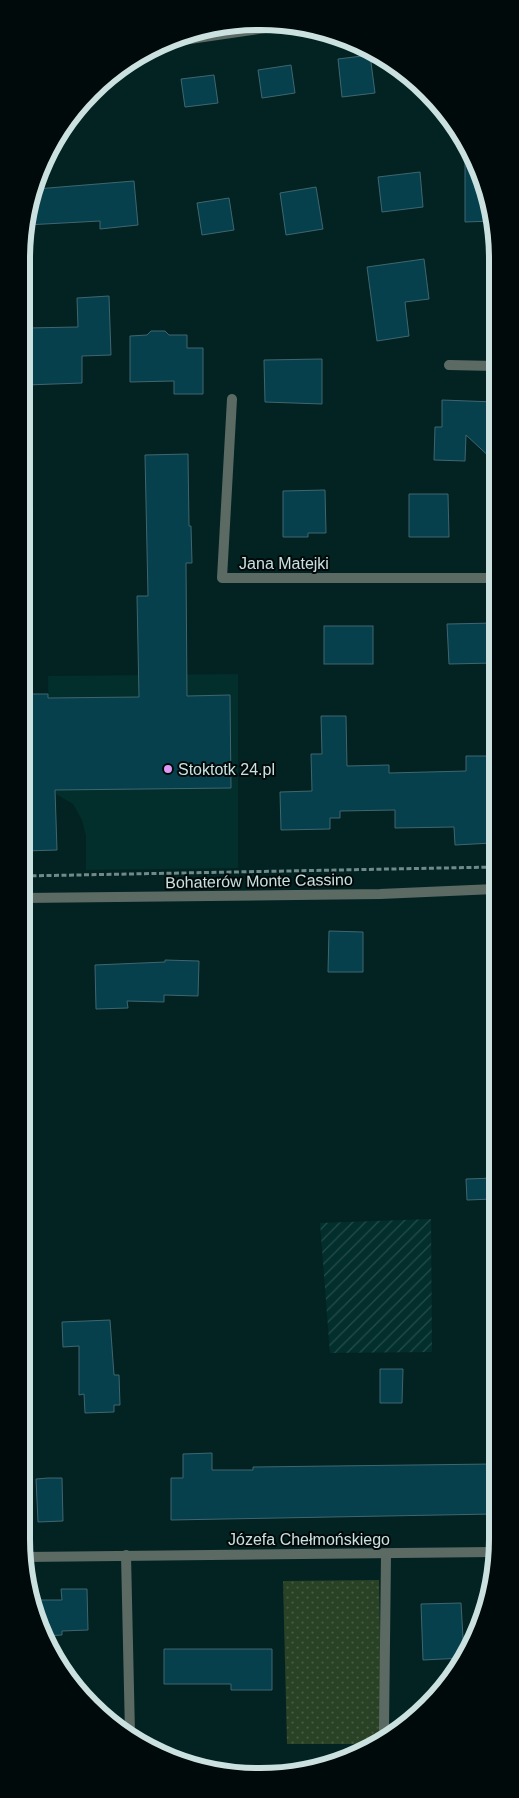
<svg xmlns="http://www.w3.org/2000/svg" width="519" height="1798" font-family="Helvetica,sans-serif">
	<defs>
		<pattern id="industrial-furrows" width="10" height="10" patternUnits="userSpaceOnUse" patternTransform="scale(1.25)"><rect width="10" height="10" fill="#022e2c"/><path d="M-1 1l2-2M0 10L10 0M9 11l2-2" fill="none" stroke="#264c4a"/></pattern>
		<pattern id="grass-dots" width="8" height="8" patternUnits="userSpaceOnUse" patternTransform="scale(1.25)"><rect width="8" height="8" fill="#294125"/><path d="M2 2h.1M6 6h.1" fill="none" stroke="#475c44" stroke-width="1.8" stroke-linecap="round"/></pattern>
	</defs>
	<rect width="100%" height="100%" fill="#032322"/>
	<!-- built -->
	<polygon fill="#022e2c" points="238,674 238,868 86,870 86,836 82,820 73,804 56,794 50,794 48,676"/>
	<!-- industrial -->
	<polygon fill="url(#industrial-furrows)" points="431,1219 432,1352 330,1353 320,1223"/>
	<!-- grass -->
	<polygon fill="url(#grass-dots)" points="379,1580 382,1739 371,1744 287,1744 283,1581"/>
	<!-- building -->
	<g fill="#07404d" stroke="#3f6670">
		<polygon points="370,55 375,93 342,97 338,59"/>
		<polygon points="291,65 295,93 262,98 258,70"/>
		<polygon points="214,75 218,103 185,107 181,79"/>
		<polygon points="468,146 473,154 494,221 465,222 465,147"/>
		<polygon points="420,172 423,207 382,212 378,177"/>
		<polygon points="134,181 138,225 100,229 100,221 26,225 26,213 36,189"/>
		<polygon points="316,187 323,229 286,235 280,193"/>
		<polygon points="229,198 234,230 202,235 197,203"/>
		<polygon points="424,259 429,299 405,302 409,336 377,341 367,267"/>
		<polygon points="109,296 111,355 82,356 82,383 26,385 25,328 78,327 77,298"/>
		<polygon points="151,331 165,331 169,335 187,335 187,348 203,348 203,394 174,394 174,381 130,382 130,336 147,335"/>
		<polygon points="322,359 322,404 265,402 264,360"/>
		<polygon points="442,400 495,402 495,462 466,435 465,461 434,460 435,427 442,427"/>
		<polygon points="188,454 189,526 191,526 192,563 186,563 187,696 230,695 231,788 55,790 57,850 24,851 24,807 26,807 25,694 48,694 48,698 139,697 137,596 148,596 145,455"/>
		<polygon points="325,490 326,533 308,533 308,537 283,537 283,491"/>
		<polygon points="409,494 448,494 449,537 409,537"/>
		<polygon points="495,623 494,663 449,664 447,624"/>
		<rect x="324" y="626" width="49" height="38"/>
		<polygon points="321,716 346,716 347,766 389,765 389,773 466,771 466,756 495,756 495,787 489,787 492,843 455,845 454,827 395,828 395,810 340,811 340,818 330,818 330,829 281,830 280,792 312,791 311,754 322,754"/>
		<polygon points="329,931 363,932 363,972 328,972"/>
		<polygon points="165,960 199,961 198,996 164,995 164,1002 127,1001 128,1008 96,1009 95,965 165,962"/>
		<polygon points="494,1178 494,1199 467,1200 466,1179"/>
		<polygon points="110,1320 114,1375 119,1375 120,1405 114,1405 114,1412 85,1413 84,1394 79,1395 79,1346 63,1347 62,1322"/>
		<polygon points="380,1369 403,1369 402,1403 380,1403"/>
		<polygon points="212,1453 212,1470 253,1470 253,1467 493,1464 493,1514 171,1520 171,1478 183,1478 183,1454"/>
		<polygon points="48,1478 62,1478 63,1521 38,1522 36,1479"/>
		<polygon points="61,1589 87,1589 88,1630 62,1631 62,1635 43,1636 39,1629 33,1600 62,1600"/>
		<polygon points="461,1603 464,1655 463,1658 423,1660 421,1604"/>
		<polygon points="164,1649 272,1649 272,1690 231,1690 231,1684 164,1684"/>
	</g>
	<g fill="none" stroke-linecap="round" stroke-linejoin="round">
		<!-- path -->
		<polyline stroke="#708a89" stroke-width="3" stroke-dasharray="5 2.5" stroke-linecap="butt" points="24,876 495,867"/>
		<!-- service -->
		<polyline stroke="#5c6a64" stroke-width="10" points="449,365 495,366"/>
		<!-- minor -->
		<g stroke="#5c6a64" stroke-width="10">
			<polyline points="176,41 279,26"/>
			<polyline points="232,399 222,578 495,578"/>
			<polyline points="23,898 380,894 495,889"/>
			<polyline points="386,1554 384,1729 386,1737"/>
			<polyline points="126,1555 130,1734"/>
			<polyline points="25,1557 493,1552"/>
		</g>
	</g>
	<!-- markers -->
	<circle fill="#dd99f3" stroke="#000a0a" stroke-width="2" cx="168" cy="769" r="5"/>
	<g text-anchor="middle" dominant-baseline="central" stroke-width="4" stroke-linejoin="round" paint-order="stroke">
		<!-- street labels -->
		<g font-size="16" fill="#cbe1e0" stroke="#000a0a">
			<text x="284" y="563">Jana Matejki</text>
			<text transform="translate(259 881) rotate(-1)">Bohaterów Monte Cassino</text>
			<text x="309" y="1539">Józefa Chełmońskiego</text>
		</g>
		<!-- poi labels -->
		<g font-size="16" fill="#cbe1e0" stroke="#000a0a" text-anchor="start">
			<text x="178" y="769">Stoktotk 24.pl</text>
		</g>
	</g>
	<!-- crop -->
	<path d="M0 0H519V1798H0ZM259 30H260A229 229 0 0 1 489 259V1539A229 229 0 0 1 260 1768H259A229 229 0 0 1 30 1539V259A229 229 0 0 1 259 30Z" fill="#000a0a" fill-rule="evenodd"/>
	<path fill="none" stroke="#cbe1e0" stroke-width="6" d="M259 30H260A229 229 0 0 1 489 259V1539A229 229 0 0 1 260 1768H259A229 229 0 0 1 30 1539V259A229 229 0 0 1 259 30Z"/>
</svg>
